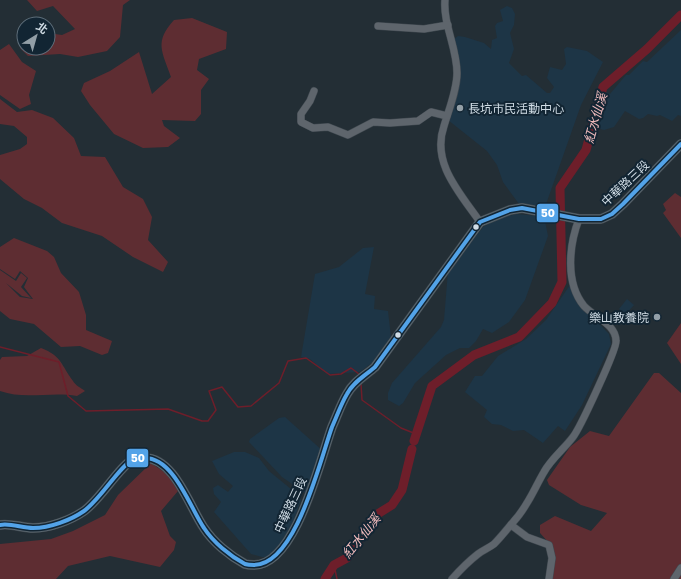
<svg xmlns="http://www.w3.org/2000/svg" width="681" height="579" font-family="'Golos Text','Noto Sans TC',sans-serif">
	<rect width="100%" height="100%" fill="#232e35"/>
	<!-- built -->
	<g fill="#1d3546">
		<polygon points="507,6 512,8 515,14 514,25 510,33 514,49 509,63 522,76 526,75 547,93 550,93 554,87 547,78 550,67 562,70 566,64 564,49 567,47 587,51 603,62 581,105 544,210 519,204 503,182 497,165 487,151 448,120 457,86 454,39 458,36 465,37 484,43 491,49 492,40 497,38 495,26 497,23 503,21 500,10"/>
		<polygon points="681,30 681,116 678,115 672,121 660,115 657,116 648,114 643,118 639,119 625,111 614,127 604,130 596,128 606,92 610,94 626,75 629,75 643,61 647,62"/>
		<polygon points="516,214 539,216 545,221 548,236 525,300 509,322 492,333 483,329 476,341 469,348 460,348 446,355 415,383 403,403 399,406 388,400 388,393 392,383 441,327 444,320 448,271 483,227 497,219"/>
		<polygon points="374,247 365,294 375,296 374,309 388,311 391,337 373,362 360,372 327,374 310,359 301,357 315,274 339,267 363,248"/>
		<polygon points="570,285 576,300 609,334 611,344 582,405 565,431 558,426 543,443 524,430 513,431 501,425 492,424 484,417 487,410 465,392 475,376 482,376 498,356 526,339 546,320"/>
		<polygon points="627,299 634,305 626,314 619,309"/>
		<polygon points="285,417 324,452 308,495 282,477 249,442 250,439 279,418"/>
		<polygon points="234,452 245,452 259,458 269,471 297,494 301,500 286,543 268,557 262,557 251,554 214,512 221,502 214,494 213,488 218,485 228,492 233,486 219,474 212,461"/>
	</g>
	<!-- green -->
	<g fill="#5e2d32">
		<polygon points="27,0 130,0 123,5 120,37 107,51 78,57 60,54 28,56 20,48 24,42 24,48 48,48 48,33 62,35 75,29 53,6 37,11"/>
		<path d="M192,18L227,32L226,49L199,59L197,70L209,79L201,90V114L195,121L162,120L164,126L180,138L168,147L143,148L114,134L90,105L81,91L84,83L110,71L139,52L152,94L171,77C162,51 154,42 174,20Z"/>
		<polygon points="9,44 22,62 36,71 29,95 31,104 20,109 0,95 0,50"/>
		<polygon points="0,99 17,112 32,110 53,118 74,138 81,156 105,157 123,187 143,199 152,217 148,240 168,262 163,272 133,257 102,236 62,223 42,208 24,199 0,179 0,155 20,149 27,144 27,137 14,126 0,124"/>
		<polygon points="675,193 681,197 681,238 663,213 666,210 663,204"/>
		<polygon points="14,238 47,251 54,257 61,273 79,292 86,315 86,330 112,341 108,353 102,355 80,346 61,347 34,324 10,319 0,311 0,270 16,281 21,273 27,278 21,287 31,298 22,296 6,283 20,297 33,299 24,287 28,278 20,271 15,279 0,269 0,247"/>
		<polygon points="681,323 681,364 667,343"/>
		<path d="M41,348C62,356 61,365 73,381C75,385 81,388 85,391L77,396C52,391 25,400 0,391V360L2,357L27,356Z"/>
		<polygon points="654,373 659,373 681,393 681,579 548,579 549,543 540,533 540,525 555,516 591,531 607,513 581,505 549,485 547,480 570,447 590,431 609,436"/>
		<polygon points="151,463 170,476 178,491 161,511 170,536 176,542 174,550 160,567 110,556 68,566 56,579 0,579 0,544 51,539 73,531 105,515 118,495"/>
	</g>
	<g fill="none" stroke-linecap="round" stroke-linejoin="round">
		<!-- stream -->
		<g stroke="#6e1e2a" stroke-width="1.5">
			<polyline points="0,347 59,362 68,396 86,411 168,409 202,421 208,421 216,410 209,391 222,387 238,407 251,406 279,383 288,361 306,358 330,375 341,374 351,368 359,374"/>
			<polyline points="361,384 362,400 401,428 416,434"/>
			<polyline points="334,565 337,579"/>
		</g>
		<!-- river -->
		<g stroke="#6e1e2a" stroke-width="9">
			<polyline points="414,441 432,386 474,355 519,337 552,303 562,282 560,188 586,150 603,87 647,49 681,15"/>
			<polyline points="325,579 334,565 347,558 376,515 392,505 402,490 412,449"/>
		</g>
		<!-- minor casing -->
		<g stroke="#404950" stroke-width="8">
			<g id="minor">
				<path d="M445,0C443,24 457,48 457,73C457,90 449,109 444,126C431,163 460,193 480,222"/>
				<polyline points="378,26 424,29 448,25"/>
				<polyline points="314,91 310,101 301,114 301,122 313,128 328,127 348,135 373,122 390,123 418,121 431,112 447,116"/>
				<polyline points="511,525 527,537 549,545 552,558 549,579"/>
				<path d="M452,579C460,570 469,561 478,554C483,550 489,548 494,544C501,537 508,528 514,521C528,506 534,489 544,472C551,459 564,449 573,437C580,428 617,349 616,341C616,324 594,317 584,306C565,283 569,245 579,219"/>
				<polyline points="674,579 681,568"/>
			</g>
		</g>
		<!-- major casing -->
		<g stroke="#404950" stroke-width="10">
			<path id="major" d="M0,525C11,523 22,528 33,528C50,528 71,520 84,511C101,499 120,465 135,458C137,458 141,458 144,458C174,457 190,508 204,528C213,542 230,556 245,564C248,565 250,565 254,565C296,565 320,460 332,427C337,416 341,404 347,394C353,382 366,375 375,367L480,222L510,210L522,208L579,219H601L612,214L623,204L681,144"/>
		</g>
		<!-- minor -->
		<use href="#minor" stroke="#5e656c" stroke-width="7"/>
		<!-- major -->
		<use href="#major" stroke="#58656d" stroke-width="9"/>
		<!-- bus-1 casing -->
		<g stroke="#122533" stroke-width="7">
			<path id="bus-1" d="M0,525C11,523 22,528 33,528C50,528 71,520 84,511C101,499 120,465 135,458C137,458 141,458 144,458C174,457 190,508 204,528C213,542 230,556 245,564C248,565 250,565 254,565C296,565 320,460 332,427C337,416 341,404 347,394C353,382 366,375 375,367L480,222L510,210L522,208L579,219H601L612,214L623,204L681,144"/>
		</g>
		<!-- bus-1 -->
		<use href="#bus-1" stroke="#53a3e8" stroke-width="4"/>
	</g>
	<!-- markers -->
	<g fill="#939fa7" stroke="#122533" stroke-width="1.5">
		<circle cx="460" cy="108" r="4"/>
		<circle cx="657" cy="317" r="4"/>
	</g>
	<g fill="#d0dce5" stroke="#122533" stroke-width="1.5">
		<circle cx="476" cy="227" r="3.5"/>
		<circle cx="398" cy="335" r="3.5"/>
	</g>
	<g text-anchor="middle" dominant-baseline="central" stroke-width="4" stroke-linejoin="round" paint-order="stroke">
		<!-- poi labels -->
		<g font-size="12" fill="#d0dce5" stroke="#122533" text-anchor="start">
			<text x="468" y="108">長坑市民活動中心</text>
			<text x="649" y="317" text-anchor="end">樂山教養院</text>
		</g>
		<!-- street labels -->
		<g font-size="12" fill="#d0dce5" stroke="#122533">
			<text transform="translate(625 183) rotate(-43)">中華路三段</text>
			<text transform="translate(290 505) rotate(-65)">中華路三段</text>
		</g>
		<!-- water labels -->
		<g font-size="13" font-style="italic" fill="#f0bbbc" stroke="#122533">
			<text transform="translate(595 118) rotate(-74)">紅水仙溪</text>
			<text transform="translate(361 536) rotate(-51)">紅水仙溪</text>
		</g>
	</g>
	<g stroke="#122533" stroke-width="1.5">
		<rect x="536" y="203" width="23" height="20" rx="4" fill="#53a3e8"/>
		<rect x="126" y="448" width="23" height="20" rx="4" fill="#53a3e8"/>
	</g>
	<g font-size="11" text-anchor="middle" font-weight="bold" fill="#fff">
		<text x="548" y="217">50</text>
		<text x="138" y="462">50</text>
	</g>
	<!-- north arrow -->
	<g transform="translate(36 36) rotate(37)"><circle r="19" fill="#122533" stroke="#5e6e7a"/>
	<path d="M0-3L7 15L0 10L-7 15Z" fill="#939fa7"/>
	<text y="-6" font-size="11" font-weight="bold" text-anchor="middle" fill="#d0dce5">北</text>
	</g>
</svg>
